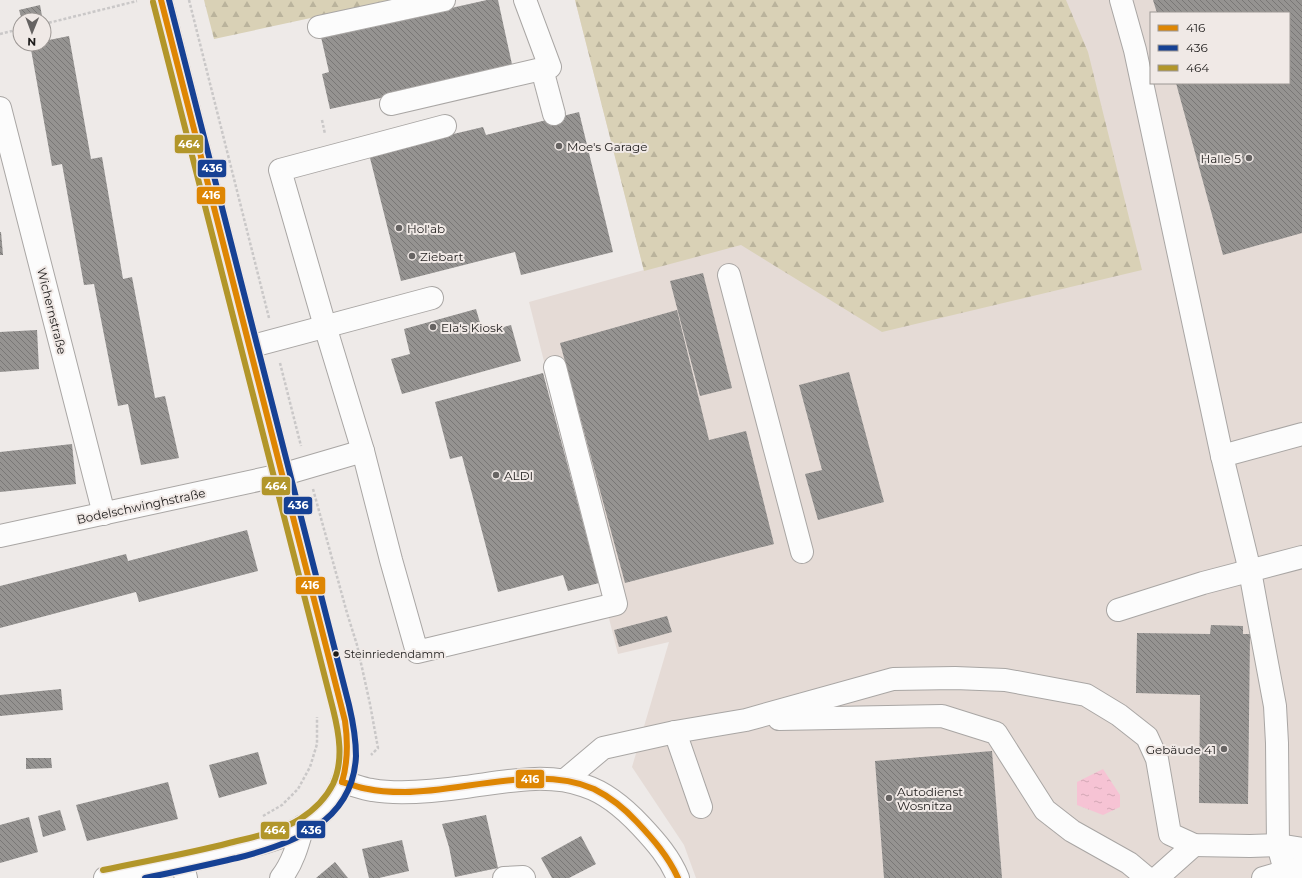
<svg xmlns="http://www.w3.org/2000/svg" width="1302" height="878" font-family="Montserrat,sans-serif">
	<defs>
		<pattern id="forest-firs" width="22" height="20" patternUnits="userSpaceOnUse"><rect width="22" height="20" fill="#d9d1b6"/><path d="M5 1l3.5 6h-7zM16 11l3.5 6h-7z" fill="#bab39c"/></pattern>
		<pattern id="water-ripples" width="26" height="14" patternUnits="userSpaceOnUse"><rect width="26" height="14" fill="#f6c3d4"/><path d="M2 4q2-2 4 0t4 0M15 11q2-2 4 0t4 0" fill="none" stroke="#d2a7b5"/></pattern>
		<pattern id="building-back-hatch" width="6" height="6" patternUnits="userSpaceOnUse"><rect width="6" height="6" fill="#959391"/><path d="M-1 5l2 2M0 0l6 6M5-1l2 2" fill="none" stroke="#797776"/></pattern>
	</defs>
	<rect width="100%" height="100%" fill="#eeeae8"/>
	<!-- built -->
	<path fill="#e5dbd6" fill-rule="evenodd" d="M575,0H1302V878H696L684,845L632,767L669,642L618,654L529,302L644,270ZM1151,13H1289V83H1151Z"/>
	<!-- forest -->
	<g fill="url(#forest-firs)">
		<polygon points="204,0 394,0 214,39"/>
		<polygon points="575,0 1066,0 1088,52 1142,270 882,332 741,245 644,271"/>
	</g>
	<!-- water -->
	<polygon fill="url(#water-ripples)" points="1103,769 1120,795 1120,807 1103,815 1077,805 1077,782"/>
	<!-- building -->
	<g fill="url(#building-back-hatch)">
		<polygon points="487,0 498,0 513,69 330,109 322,74 329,72 321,37"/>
		<polygon points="1153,0 1302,0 1302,233 1223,255 1176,83 1289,83 1289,13 1157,13"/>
		<polygon points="40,5 42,16 22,20 19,10"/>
		<polygon points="69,36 91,159 102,157 123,279 132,277 155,398 165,396 179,458 141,465 128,404 118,406 94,284 84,285 62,164 52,166 30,44 44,44 44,41"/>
		<polygon points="579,112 613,252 521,275 515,252 401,281 369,154 483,127 486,135"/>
		<polygon points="0,232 1,232 3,255 0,255"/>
		<polygon points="703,273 732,388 700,396 670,281"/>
		<polygon points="476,309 483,333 511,325 521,361 402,394 391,359 410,354 404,329"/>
		<polygon points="677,310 709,440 746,431 774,544 625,583 560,343"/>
		<polygon points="37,330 39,369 0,372 0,332"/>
		<polygon points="849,372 884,502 818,520 805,474 822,470 799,385"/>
		<polygon points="543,373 599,583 568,591 563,575 498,592 462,456 450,459 435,402"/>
		<polygon points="72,444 76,484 0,492 0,452"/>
		<polygon points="247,530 258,571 139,602 136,592 0,628 0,586 126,554 128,561"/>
		<polygon points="667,616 672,632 619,647 614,630"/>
		<polygon points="1211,625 1243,626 1243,634 1250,634 1248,804 1199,803 1200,695 1136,693 1137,633 1210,634"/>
		<polygon points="61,689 63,710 0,716 0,695"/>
		<polygon points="992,751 1002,878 884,878 875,761"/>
		<polygon points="258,752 267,784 219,798 209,765"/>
		<polygon points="26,758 51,758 52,768 26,769"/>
		<polygon points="168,782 178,819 87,841 76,805"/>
		<polygon points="60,810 66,830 43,837 38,816"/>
		<polygon points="486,815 498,868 455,877 449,847 442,824"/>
		<polygon points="29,817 38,852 0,863 0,825"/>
		<polygon points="581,836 596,864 569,878 552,878 541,858"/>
		<polygon points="402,840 409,871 379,878 369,878 362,849"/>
		<polygon points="335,862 348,878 316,878"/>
	</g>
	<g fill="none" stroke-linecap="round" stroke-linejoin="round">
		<!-- minor casing -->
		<g stroke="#a9a6a4" stroke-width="24">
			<g id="minor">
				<polyline points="1121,0 1135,50 1222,456 1250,571 1258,615 1275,706 1277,743 1278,845 1287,878"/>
				<polyline points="319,27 444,0"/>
				<polyline points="542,69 554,114"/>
				<polyline points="391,104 550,67 525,0"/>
				<polyline points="0,108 104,514"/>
				<polyline points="729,275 802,552"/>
				<polyline points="249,347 432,298"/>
				<polyline points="363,451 325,326 280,170 445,126"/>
				<polyline points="1222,456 1302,434"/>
				<polyline points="0,536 281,475 363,451 391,560 417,652 616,604 555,367"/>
				<polyline points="1118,610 1203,583 1302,557"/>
				<polyline points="779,719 942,716 996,733 1045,810 1072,831 1129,863 1147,878"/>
				<polyline points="675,732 701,807"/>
				<polyline points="565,780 603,748 675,732 746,720 893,679 955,678 1005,680 1086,695 1119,715 1147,737 1157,759 1170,834 1194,845 1250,846 1278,845 1302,849"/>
				<path d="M342,782C352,784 362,789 372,790C400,795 437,791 465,787C504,782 547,772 585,786C607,793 626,810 641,826C656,842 670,858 678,878"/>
				<polyline points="182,863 186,878"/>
				<path d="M281,878C293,863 298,844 303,826"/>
				<polyline points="504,878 523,877 524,878"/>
				<polyline points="1157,878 1194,845"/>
				<polyline points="1263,878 1302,867"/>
			</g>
		</g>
		<!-- major casing -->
		<g stroke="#a9a6a4" stroke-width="24">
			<path id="major" d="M105,878C147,869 189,862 231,851C259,844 288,838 313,820C328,809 341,791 345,773C351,752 346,728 341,707L161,0"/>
		</g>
		<!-- path -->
		<g stroke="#cac8c8" stroke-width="2.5" stroke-dasharray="3 2" stroke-linecap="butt">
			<polyline points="189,0 269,318"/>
			<polyline points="44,24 137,1"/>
			<polyline points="0,34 20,29"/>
			<polyline points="322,120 325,134"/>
			<polyline points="280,363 301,446"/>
			<polyline points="313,489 347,613 357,645 370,704 378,748 371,755"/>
			<polyline points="263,816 282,805 298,789 310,767 317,744 317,717"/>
		</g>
		<!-- minor -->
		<use href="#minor" stroke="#fcfcfc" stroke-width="22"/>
		<!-- major -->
		<use href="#major" stroke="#fcfcfc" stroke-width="22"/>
		<!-- bus-1 casing -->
		<g stroke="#f0e9e6" stroke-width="9">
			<g id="bus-1">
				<path d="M161,0L345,721C348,742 348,762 342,782"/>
				<path d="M342,782C351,784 359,788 368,789C380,792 392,792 405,792C464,792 537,764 594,789C610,797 625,809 637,822C653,839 668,856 678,878"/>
			</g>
		</g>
		<!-- bus-2 casing -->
		<g stroke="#f0e9e6" stroke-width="9">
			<path id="bus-2" d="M145,878C176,872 206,865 237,858C292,844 353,823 356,756C356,739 353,722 349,705L169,0"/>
		</g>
		<!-- bus-3 casing -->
		<g stroke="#f0e9e6" stroke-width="9">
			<path id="bus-3" d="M103,870C145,861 187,854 229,843C253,837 279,832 300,819C314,810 326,798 333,784C344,760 339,733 333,709L153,2"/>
		</g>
		<!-- bus-1 -->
		<use href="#bus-1" stroke="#de8603" stroke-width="6"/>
		<!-- bus-2 -->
		<use href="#bus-2" stroke="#164194" stroke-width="6"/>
		<!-- bus-3 -->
		<use href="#bus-3" stroke="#b2962a" stroke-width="6"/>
	</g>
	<!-- markers -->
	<g fill="#666362" stroke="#f0e9e6" stroke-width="1.5">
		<circle cx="559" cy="146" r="4"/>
		<circle cx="1249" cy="158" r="4"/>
		<circle cx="399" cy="228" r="4"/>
		<circle cx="412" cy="256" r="4"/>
		<circle cx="433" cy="327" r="4"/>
		<circle cx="496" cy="475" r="4"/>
		<circle cx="1224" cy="749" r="4"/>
		<circle cx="889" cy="798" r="4"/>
	</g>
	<circle fill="#1d1b1a" stroke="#f0e9e6" stroke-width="1.5" cx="336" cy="654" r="3.5"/>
	<g text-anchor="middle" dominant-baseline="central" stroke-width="4" stroke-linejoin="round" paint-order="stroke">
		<!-- bus labels -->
		<g font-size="11" fill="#1d1b1a" stroke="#f0e9e6" text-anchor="start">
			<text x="344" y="654">Steinriedendamm</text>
		</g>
		<!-- poi labels -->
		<g font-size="12" fill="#1d1b1a" stroke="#f0e9e6" text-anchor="start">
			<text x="567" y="146">Moe's Garage</text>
			<text x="1241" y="158" text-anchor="end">Halle 5</text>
			<text x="407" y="228">Hol'ab</text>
			<text x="420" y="256">Ziebart</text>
			<text x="441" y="327">Ela‘s Kiosk</text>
			<text x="504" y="475">ALDI</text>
			<text x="1216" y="749" text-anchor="end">Gebäude 41</text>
			<text x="897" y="791">Autodienst<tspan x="897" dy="14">Wosnitza</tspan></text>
		</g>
		<!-- street labels -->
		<g font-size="12" fill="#1d1b1a" stroke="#f0e9e6">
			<text transform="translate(52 311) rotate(76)">Wichernstraße</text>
			<text transform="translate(141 506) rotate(-12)">Bodelschwinghstraße</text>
		</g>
	</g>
	<g stroke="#f0e9e6" stroke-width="1.5">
		<rect x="174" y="134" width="30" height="20" rx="4" fill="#b2962a"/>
		<rect x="197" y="159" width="30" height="19" rx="4" fill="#164194"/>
		<rect x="196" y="186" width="30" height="19" rx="4" fill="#de8603"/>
		<rect x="261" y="476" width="30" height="20" rx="4" fill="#b2962a"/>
		<rect x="283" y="496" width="30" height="19" rx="4" fill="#164194"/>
		<rect x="295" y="576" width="31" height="19" rx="4" fill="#de8603"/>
		<rect x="515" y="769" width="30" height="20" rx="4" fill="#de8603"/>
		<rect x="296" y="820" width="30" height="19" rx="4" fill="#164194"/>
		<rect x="260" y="821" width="30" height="19" rx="4" fill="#b2962a"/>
	</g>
	<g font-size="11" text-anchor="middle" font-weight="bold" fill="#fff">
		<text x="189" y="148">464</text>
		<text x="212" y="172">436</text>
		<text x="211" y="199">416</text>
		<text x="276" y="490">464</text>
		<text x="298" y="509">436</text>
		<text x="310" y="589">416</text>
		<text x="530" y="783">416</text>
		<text x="311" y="834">436</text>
		<text x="275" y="834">464</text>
	</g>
	<!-- legend -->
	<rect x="1150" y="12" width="140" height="72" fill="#f0e9e6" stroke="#9c9794"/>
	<rect x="1158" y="25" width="20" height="6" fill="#de8603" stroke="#9c9794"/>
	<text x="1186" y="32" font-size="12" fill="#1d1b1a">416</text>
	<rect x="1158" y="45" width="20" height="6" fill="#164194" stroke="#9c9794"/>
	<text x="1186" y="52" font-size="12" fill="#1d1b1a">436</text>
	<rect x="1158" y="65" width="20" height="6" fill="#b2962a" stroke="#9c9794"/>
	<text x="1186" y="72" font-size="12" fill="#1d1b1a">464</text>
	<!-- north arrow -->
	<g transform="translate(32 32) rotate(181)"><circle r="19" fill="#f0e9e6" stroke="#9c9794"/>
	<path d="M0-3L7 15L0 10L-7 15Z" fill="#666362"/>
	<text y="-6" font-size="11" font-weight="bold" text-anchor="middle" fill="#1d1b1a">N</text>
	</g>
</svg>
